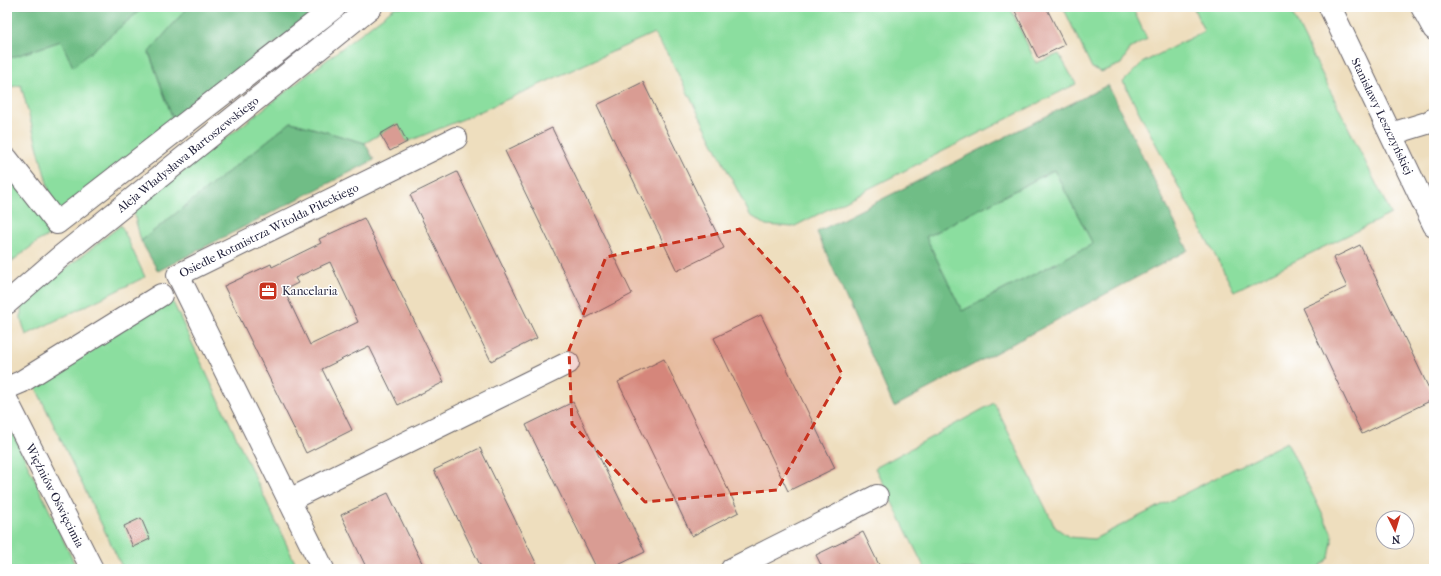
<svg xmlns="http://www.w3.org/2000/svg" width="1441" height="576" font-family="'IM FELL French Canon',serif">
	<rect width="100%" height="100%" fill="#fff"/>
	<filter id="ink" filterUnits="userSpaceOnUse"><feTurbulence type="fractalNoise" baseFrequency=".025" numOctaves="2"/><feDisplacementMap in="SourceGraphic" scale="8" xChannelSelector="R" yChannelSelector="G"/><feConvolveMatrix kernelMatrix="1 2 1 2 8 2 1 2 1" color-interpolation-filters="sRGB"/></filter>
	<filter id="wash" filterUnits="userSpaceOnUse"><feTurbulence type="fractalNoise" baseFrequency=".012" numOctaves="4" result="noise"/><feDisplacementMap in="SourceGraphic" scale="16" xChannelSelector="R" yChannelSelector="G"/><feGaussianBlur stdDeviation="0.9" result="paint"/><feColorMatrix in="noise" values="0 0 0 0 0 0 0 0 0 0 0 0 0 0 0 0 0 1.4 0 .05"/><feComposite in="paint" operator="in"/></filter>
	<g filter="url(#wash)">
		<rect width="100%" height="100%" fill="#eedebe"/>
		<!-- green -->
		<g fill="#8bde9f" stroke="#56806d">
			<polygon points="144,7 188,7 149,53 174,122 56,217 21,85 7,88 7,59 61,41 73,66"/>
			<polygon points="395,7 1010,7 1036,63 1059,54 1076,84 793,227 766,225 750,215 670,58 654,33 468,117 407,142 397,124 365,143 291,122 141,241 133,210"/>
			<polygon points="1063,7 1132,7 1147,39 1130,49 1121,64 1101,72 1092,68"/>
			<polygon points="1193,7 1289,7 1391,214 1234,291 1123,82 1142,63 1204,31"/>
			<polygon points="7,170 57,232 40,240 7,265"/>
			<polygon points="1054,170 1093,244 962,311 926,237"/>
			<polygon points="121,225 145,277 26,335 21,319 21,304"/>
			<polygon points="171,298 298,569 123,569 35,386"/>
			<polygon points="994,403 1055,527 1069,537 1094,539 1287,442 1333,536 1329,558 1317,569 925,569 875,468"/>
			<polygon points="11,429 77,569 7,569 7,431"/>
		</g>
		<!-- forest -->
		<g fill="#70bd86" stroke="#497060" fill-rule="evenodd">
			<polygon points="7,7 144,7 73,67 61,41 7,59"/>
			<polygon points="188,7 323,7 174,122 149,52"/>
			<path d="M1108,85L1188,250L894,407L817,232ZM1054,170L1093,244L962,311L926,237Z"/>
			<polygon points="291,122 365,143 374,160 158,271 141,241"/>
		</g>
		<g id="blocks">
			<!-- building -->
			<g fill="#d99c93" fill-rule="evenodd">
				<polygon points="1013,7 1046,7 1065,45 1038,58"/>
				<polygon points="643,82 724,248 677,271 597,105"/>
				<polygon points="398,124 407,142 390,151 380,134"/>
				<polygon points="552,128 632,294 586,318 505,151"/>
				<polygon points="457,172 537,338 491,361 410,195"/>
				<path d="M364,218L444,382L398,405L369,346L322,369L352,430L306,453L224,286L271,264L272,267L321,243L319,239ZM330,262L358,322L310,345L284,290L298,283L295,278Z"/>
				<polygon points="1360,245 1434,399 1362,434 1302,308 1347,287 1333,258"/>
				<polygon points="761,315 835,468 788,491 714,338"/>
				<polygon points="664,359 739,512 692,536 618,382"/>
				<polygon points="573,402 645,552 610,569 597,569 526,425"/>
				<polygon points="480,448 539,569 482,569 434,470"/>
				<polygon points="388,493 425,569 367,569 341,515"/>
				<polygon points="141,518 150,539 133,547 124,526"/>
				<polygon points="863,532 881,569 823,569 816,555"/>
			</g>
		</g>
	</g>
	<g filter="url(#ink)">
		<use href="#blocks" fill-opacity="0" stroke="#696469" stroke-width="1"/>
		<g fill="none" stroke-linecap="round" stroke-linejoin="round">
			<!-- minor casing -->
			<g stroke="#696469" stroke-width="24">
				<g id="minor">
					<path id="s1" d="M1330,7L1434,225"/>
					<polyline points="1422,7 1434,29"/>
					<polyline points="1391,134 1427,123 1434,119"/>
					<polyline points="7,159 57,223 335,7"/>
					<path id="s2" d="M7,303L60,257L371,7"/>
					<polyline points="7,388 21,382 161,295"/>
					<path id="s3" d="M7,401L92,569"/>
					<polyline points="289,500 568,363"/>
					<path id="s4" d="M323,569L178,275L456,138"/>
					<polyline points="732,569 877,496"/>
				</g>
			</g>
			<!-- minor -->
			<use href="#minor" stroke="#fff" stroke-width="22"/>
		</g>
	</g>
	<!-- marked area -->
	<path fill="#c8321e" fill-opacity="0.2" stroke="#c8321e" stroke-width="3" stroke-dasharray="8 5" stroke-linejoin="round" d="M740,229L800,294L842,374L777,490L645,502L572,424L569,350L606,257Z"/>
	<!-- icons -->
	<defs>
		<g id="office-square" transform="scale(1)"><rect x="-9" y="-9" width="18" height="18" rx="4" fill="#c8321e" stroke="#fff"/><path d="M-6-3h4V-5.5h4V-3h4V5H-6ZM-1-4.5V-3h2v-1.5ZM-6 0V1H6V0Z" fill="#fff"/></g>
	</defs>
	<g fill-rule="evenodd">
		<use href="#office-square" x="268" y="291"/>
	</g>
	<g text-anchor="middle" dominant-baseline="central" stroke-width="3" stroke-linejoin="round" paint-order="stroke">
		<!-- street labels -->
		<g font-size="12" fill="#22223b" stroke="#fff">
			<text stroke="none"><textPath href="#s1" startOffset="121">Stanisławy Leszczyńskiej</textPath></text>
			<text stroke="none"><textPath href="#s2" startOffset="234">Aleja Władysława Bartoszewskiego</textPath></text>
			<text stroke="none"><textPath href="#s4" startOffset="429">Osiedle Rotmistrza Witolda Pileckiego</textPath></text>
			<text stroke="none"><textPath href="#s3" startOffset="106">Więźniów Oświęcimia</textPath></text>
		</g>
		<!-- poi labels -->
		<g font-size="12" fill="#22223b" stroke="#fff" text-anchor="start">
			<text x="282" y="291">Kancelaria</text>
		</g>
	</g>
	<!-- margin -->
	<rect width="1441" height="576" fill="none" stroke="#fff" stroke-width="24"/>
	<!-- north arrow -->
	<g transform="translate(1395 530) rotate(175)"><circle r="19" fill="#ffffff" stroke="#a7a7b1"/>
	<path d="M0-3L7 15L0 10L-7 15Z" fill="#c8321e"/>
	<text y="-6" font-size="11" font-weight="bold" text-anchor="middle" fill="#22223b">N</text>
	</g>
</svg>
